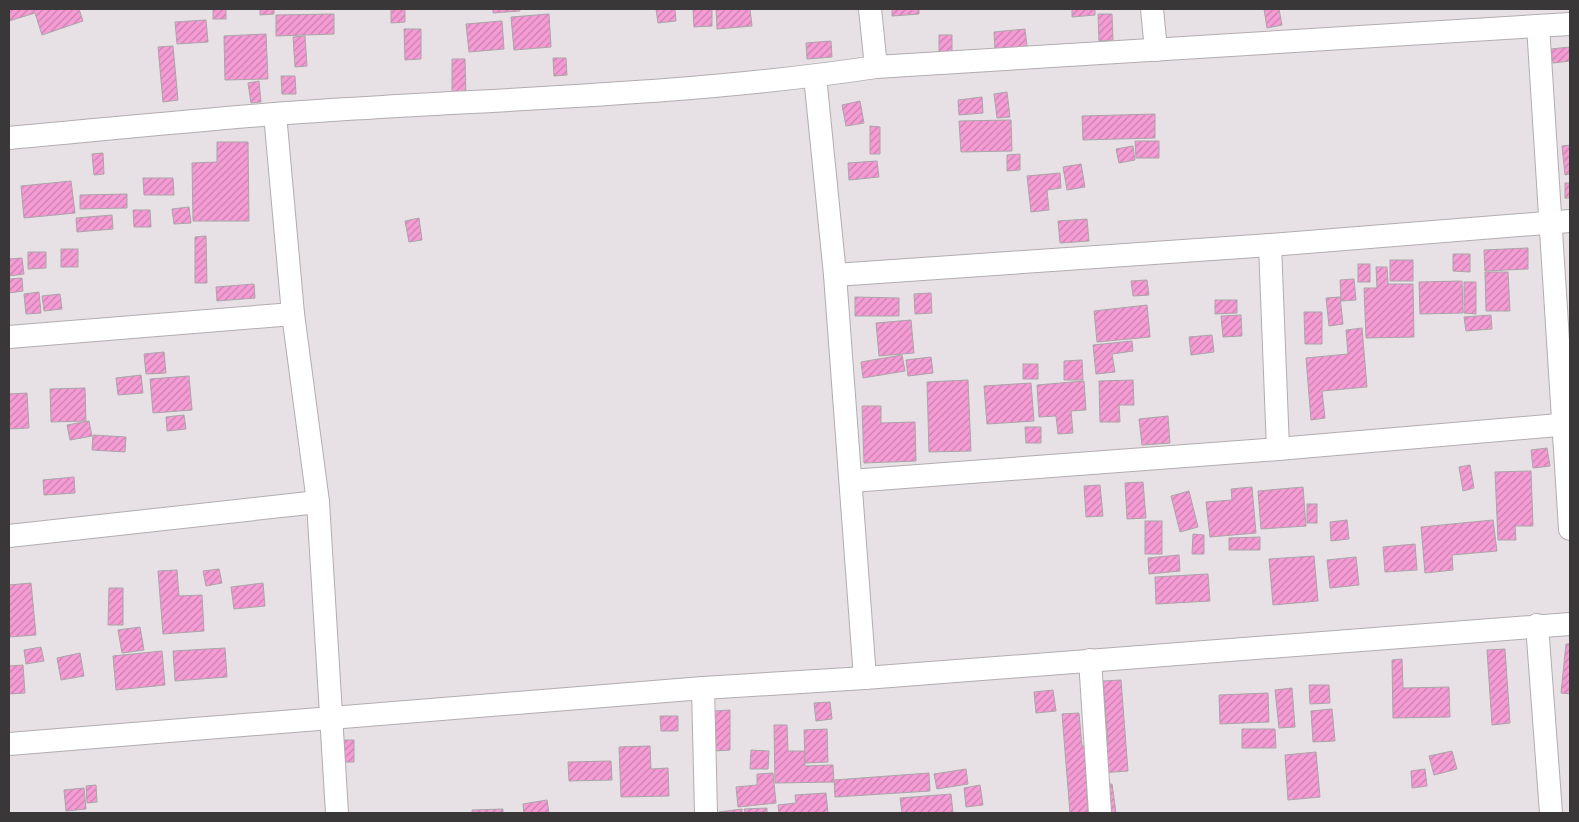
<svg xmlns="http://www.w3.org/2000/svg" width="1579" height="822" font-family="'Alegreya Sans',sans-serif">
	<defs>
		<pattern id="building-hatch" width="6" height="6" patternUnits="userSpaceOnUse" patternTransform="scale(1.25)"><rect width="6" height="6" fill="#f69cd5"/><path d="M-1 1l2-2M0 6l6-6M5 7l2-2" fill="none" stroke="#c880ae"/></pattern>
	</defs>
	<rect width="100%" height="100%" fill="#e7e1e5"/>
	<!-- building -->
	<g fill="url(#building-hatch)" stroke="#aaa5a8">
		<polygon points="9,9 79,9 83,21 42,35 35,13 9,21"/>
		<rect x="213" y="9" width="13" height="10"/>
		<polygon points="260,9 274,9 274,14 260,15"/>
		<polygon points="391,9 405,9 405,22 391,23"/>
		<polygon points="493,9 520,9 520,11 493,13"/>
		<polygon points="656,9 675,9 676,21 658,23"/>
		<polygon points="693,9 712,9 712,26 694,27"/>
		<polygon points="716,9 750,9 752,26 717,29"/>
		<polygon points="892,9 919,9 919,14 892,16"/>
		<polygon points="1072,9 1095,9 1095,15 1072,17"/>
		<polygon points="1264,9 1279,9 1282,25 1267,28"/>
		<polygon points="334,14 334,34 276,36 276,15"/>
		<polygon points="549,14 551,47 514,50 511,17"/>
		<polygon points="1098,14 1112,14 1113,40 1099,41"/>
		<polygon points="206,20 208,42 177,44 175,22"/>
		<polygon points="502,21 504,49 469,52 466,24"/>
		<polygon points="404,29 421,29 421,59 405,60"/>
		<polygon points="1025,29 1027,46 995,50 994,32"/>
		<polygon points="266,34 268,79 225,80 224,36"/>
		<polygon points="939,35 952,35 952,51 939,52"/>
		<polygon points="305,36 307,66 295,67 293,37"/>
		<polygon points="831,41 832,57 807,59 806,43"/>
		<polygon points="173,46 178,100 163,102 158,47"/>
		<polygon points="1569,47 1570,61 1553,63 1551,49"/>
		<polygon points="553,58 566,58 567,75 554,76"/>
		<polygon points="452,59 465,59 466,96 452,96"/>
		<polygon points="281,76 295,76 296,94 282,94"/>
		<polygon points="259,81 261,102 251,103 248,83"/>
		<polygon points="1007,92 1010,117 997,118 994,94"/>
		<polygon points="982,97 983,113 959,115 958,100"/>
		<polygon points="860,101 864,123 846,126 842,105"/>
		<polygon points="1155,114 1155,138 1083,140 1082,116"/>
		<polygon points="1011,120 1012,151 961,152 959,121"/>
		<polygon points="870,126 880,127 880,154 870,154"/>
		<polygon points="1135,141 1159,141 1159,158 1136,158"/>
		<polygon points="217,142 248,142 249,221 193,221 192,163 217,162"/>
		<polygon points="1570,145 1570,174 1565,175 1562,146"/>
		<polygon points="1133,146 1135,160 1119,163 1116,149"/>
		<polygon points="103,153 104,174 94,175 92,154"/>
		<polygon points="1020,154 1020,170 1007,171 1007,155"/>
		<polygon points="877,161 879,177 849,180 848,163"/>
		<polygon points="1081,164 1085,187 1067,190 1063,167"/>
		<polygon points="1060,173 1061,188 1047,190 1049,210 1031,212 1027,176"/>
		<polygon points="143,178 173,178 174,195 144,195"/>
		<polygon points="71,181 75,213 24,218 21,186"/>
		<rect x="1565" y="183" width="5" height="15"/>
		<polygon points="127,194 127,208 80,209 80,195"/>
		<polygon points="189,207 191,223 174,224 172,209"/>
		<polygon points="133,210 150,210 151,227 134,227"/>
		<polygon points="112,215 113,229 77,232 76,218"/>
		<polygon points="419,218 422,240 409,242 405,221"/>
		<polygon points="1087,219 1089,241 1060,243 1058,221"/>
		<polygon points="206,236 207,283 195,283 195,237"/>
		<polygon points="1528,248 1528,269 1485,271 1484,250"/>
		<rect x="61" y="249" width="17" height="18"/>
		<polygon points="28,252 46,252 46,268 28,269"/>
		<polygon points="1453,254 1470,254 1470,272 1453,271"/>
		<polygon points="22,258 24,274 9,276 9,259"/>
		<rect x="1390" y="260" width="23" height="21"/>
		<rect x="1358" y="264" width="12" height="18"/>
		<polygon points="1376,267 1387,267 1388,284 1413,284 1414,337 1366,338 1364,288 1377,288"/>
		<polygon points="1485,272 1508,272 1510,311 1486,311"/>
		<polygon points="22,278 23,291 9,293 9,279"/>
		<polygon points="1354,279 1356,300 1341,301 1340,280"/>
		<polygon points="1147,280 1149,295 1133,296 1131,281"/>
		<polygon points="1462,281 1463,313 1420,314 1419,282"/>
		<polygon points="1464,282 1476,282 1476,314 1464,313"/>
		<polygon points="254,284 255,298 217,301 216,287"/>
		<polygon points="39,292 41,313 26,314 24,294"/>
		<polygon points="931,293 932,313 915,314 914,294"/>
		<polygon points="60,294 62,309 44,311 42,296"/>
		<polygon points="855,297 899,298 899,316 855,316"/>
		<polygon points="1340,297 1343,324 1329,326 1326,298"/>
		<polygon points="1215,300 1237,300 1237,313 1215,314"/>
		<polygon points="1147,305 1150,337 1097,342 1094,311"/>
		<polygon points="1304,312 1322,312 1322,344 1305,344"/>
		<polygon points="1241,315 1242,336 1223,337 1221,316"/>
		<polygon points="1491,315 1492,329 1466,331 1464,317"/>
		<polygon points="911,320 914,353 879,356 876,323"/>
		<polygon points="1362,328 1367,387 1322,391 1325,418 1311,420 1306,358 1348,354 1346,330"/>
		<polygon points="1212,335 1214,352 1191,355 1189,337"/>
		<polygon points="1132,341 1133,351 1112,354 1115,372 1096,374 1093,345"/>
		<polygon points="164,352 166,373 146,374 144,354"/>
		<polygon points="902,355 905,371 863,378 861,362"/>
		<polygon points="931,357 933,373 908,376 906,360"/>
		<polygon points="1082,360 1083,380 1064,380 1064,361"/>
		<rect x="1023" y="364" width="15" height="15"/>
		<polygon points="141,375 143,393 118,395 116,378"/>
		<polygon points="189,376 192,410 153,413 150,379"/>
		<polygon points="968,380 971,451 929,452 927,382"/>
		<polygon points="1133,380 1134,405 1119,405 1120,422 1100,422 1099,381"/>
		<polygon points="1084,381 1086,410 1071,411 1073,433 1058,434 1056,416 1039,417 1037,385"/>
		<polygon points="1031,383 1034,421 987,424 984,386"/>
		<polygon points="85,388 86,421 51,422 50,389"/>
		<polygon points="27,393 29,428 9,429 9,394"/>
		<polygon points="862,406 881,406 881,423 915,422 916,461 864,463"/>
		<polygon points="184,415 186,429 167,431 166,417"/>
		<polygon points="1168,416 1170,443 1142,445 1139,419"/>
		<polygon points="89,421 92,436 70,440 67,425"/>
		<polygon points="1025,427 1041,427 1041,443 1026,443"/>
		<polygon points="93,435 126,437 125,452 92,450"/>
		<polygon points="1547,448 1550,466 1533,468 1531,450"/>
		<polygon points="1470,465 1474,488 1463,491 1459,467"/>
		<polygon points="1531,471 1533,526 1515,526 1516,540 1498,540 1495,472"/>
		<polygon points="74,477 75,493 44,495 43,480"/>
		<polygon points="1143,482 1146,518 1127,519 1125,483"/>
		<polygon points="1100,485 1103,516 1086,517 1084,486"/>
		<polygon points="1252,487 1256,533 1210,537 1206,502 1232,500 1231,489"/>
		<polygon points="1303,487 1306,526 1261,529 1258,491"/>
		<polygon points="1189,491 1198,527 1180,532 1171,496"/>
		<rect x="1307" y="504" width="10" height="19"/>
		<polygon points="1347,520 1349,539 1331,541 1330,522"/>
		<polygon points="1493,520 1497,551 1452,555 1453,570 1425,573 1421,527"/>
		<rect x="1145" y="521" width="17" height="33"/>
		<polygon points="1193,534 1204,535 1204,554 1192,554"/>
		<polygon points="1260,537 1260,550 1229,550 1229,538"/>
		<polygon points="1415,544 1417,570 1385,572 1383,547"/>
		<polygon points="1179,555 1180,571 1149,574 1148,558"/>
		<polygon points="1314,556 1318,601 1273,605 1269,559"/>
		<polygon points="1356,557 1359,585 1330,588 1327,560"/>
		<polygon points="219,569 222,583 206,586 203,571"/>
		<polygon points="177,570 179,596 202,595 204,631 163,634 158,571"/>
		<polygon points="1208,574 1210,601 1156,604 1155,577"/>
		<polygon points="31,583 36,635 9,637 9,585"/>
		<polygon points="263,583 265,606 234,609 231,587"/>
		<polygon points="109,588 123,588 123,625 108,625"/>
		<polygon points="140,627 144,650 122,653 118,630"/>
		<polygon points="1566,644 1570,644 1570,694 1561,693"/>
		<polygon points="41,647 44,661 26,664 24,650"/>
		<polygon points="225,648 227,677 175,681 173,651"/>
		<polygon points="1505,649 1510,723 1492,725 1487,650"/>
		<polygon points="162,651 165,685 116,690 113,656"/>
		<polygon points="80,653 84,676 61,680 57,658"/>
		<polygon points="1402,659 1403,688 1449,687 1450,717 1393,718 1392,660"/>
		<polygon points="23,665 25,693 9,694 9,666"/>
		<polygon points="1121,680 1128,771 1086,774 1088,813 1070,813 1062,714 1079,713 1082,746 1108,744 1103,681"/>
		<polygon points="1309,685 1329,685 1330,703 1310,704"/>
		<polygon points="1292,688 1295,727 1279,728 1275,690"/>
		<polygon points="1053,690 1056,711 1036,713 1034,692"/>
		<polygon points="1268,693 1269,722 1220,724 1219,695"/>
		<polygon points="830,702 832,719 816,721 814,703"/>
		<polygon points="1332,709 1335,741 1313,742 1311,711"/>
		<polygon points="730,710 730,750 714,751 713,711"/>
		<polygon points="660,716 678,716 678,731 661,731"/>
		<polygon points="774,725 787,725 788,751 804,751 805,766 833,765 834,782 775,783"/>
		<polygon points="827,729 828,762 805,763 804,730"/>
		<polygon points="1242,729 1275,729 1276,748 1242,748"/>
		<polygon points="333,740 354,740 354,762 334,762"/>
		<polygon points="650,746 651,769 668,768 669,796 621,797 619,747"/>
		<polygon points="751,750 769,751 768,769 750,769"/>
		<polygon points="1452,751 1457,769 1434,775 1429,756"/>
		<polygon points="1316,752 1320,797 1288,800 1285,755"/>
		<polygon points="611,761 612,780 569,781 568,762"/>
		<polygon points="966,769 968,784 937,789 934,774"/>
		<polygon points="1425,769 1427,786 1412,788 1411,771"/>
		<polygon points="773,773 776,803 738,807 736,787 757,785 757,774"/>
		<polygon points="929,773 930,791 835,797 834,780"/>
		<polygon points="1112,784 1116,813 1101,813 1097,785"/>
		<polygon points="96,785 97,802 87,803 86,786"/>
		<polygon points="980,785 983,805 966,807 964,788"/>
		<polygon points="84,788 86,809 66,811 64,790"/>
		<polygon points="826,793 828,813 779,813 778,805 796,803 795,795"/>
		<polygon points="951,794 953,813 902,813 900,798"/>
		<polygon points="547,800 549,813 524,813 523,804"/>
		<polygon points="767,808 767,813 745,813 744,809"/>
		<polygon points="503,809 503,813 472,813 472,810"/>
		<polygon points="742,809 742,813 719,813 719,812"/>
	</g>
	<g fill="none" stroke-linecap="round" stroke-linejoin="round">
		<!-- minor casing -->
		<g stroke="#b2acb0" stroke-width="24">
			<g id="minor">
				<polyline points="870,9 876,67"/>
				<polyline points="1152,9 1156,50"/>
				<polyline points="1538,26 1570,529"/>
				<polyline points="815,76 835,275 865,678"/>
				<polyline points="275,114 293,314 318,502 337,813"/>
				<path d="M9,138C97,130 186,121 275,114C475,99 677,97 876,67L1570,24"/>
				<polyline points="1270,245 1278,449"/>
				<polyline points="835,275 1270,245 1570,221"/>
				<polyline points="9,337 293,314"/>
				<polyline points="851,481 1278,449 1570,424"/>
				<polyline points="9,536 318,502"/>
				<polyline points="1537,625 1551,813"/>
				<polyline points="1090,660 1100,813"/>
				<polyline points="703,688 706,813"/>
				<polyline points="9,744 703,688 865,678 1570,624"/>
			</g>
		</g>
		<!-- minor -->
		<use href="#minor" stroke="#fff" stroke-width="22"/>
	</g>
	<!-- border -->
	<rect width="1579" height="822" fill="none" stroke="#393738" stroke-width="20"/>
</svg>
